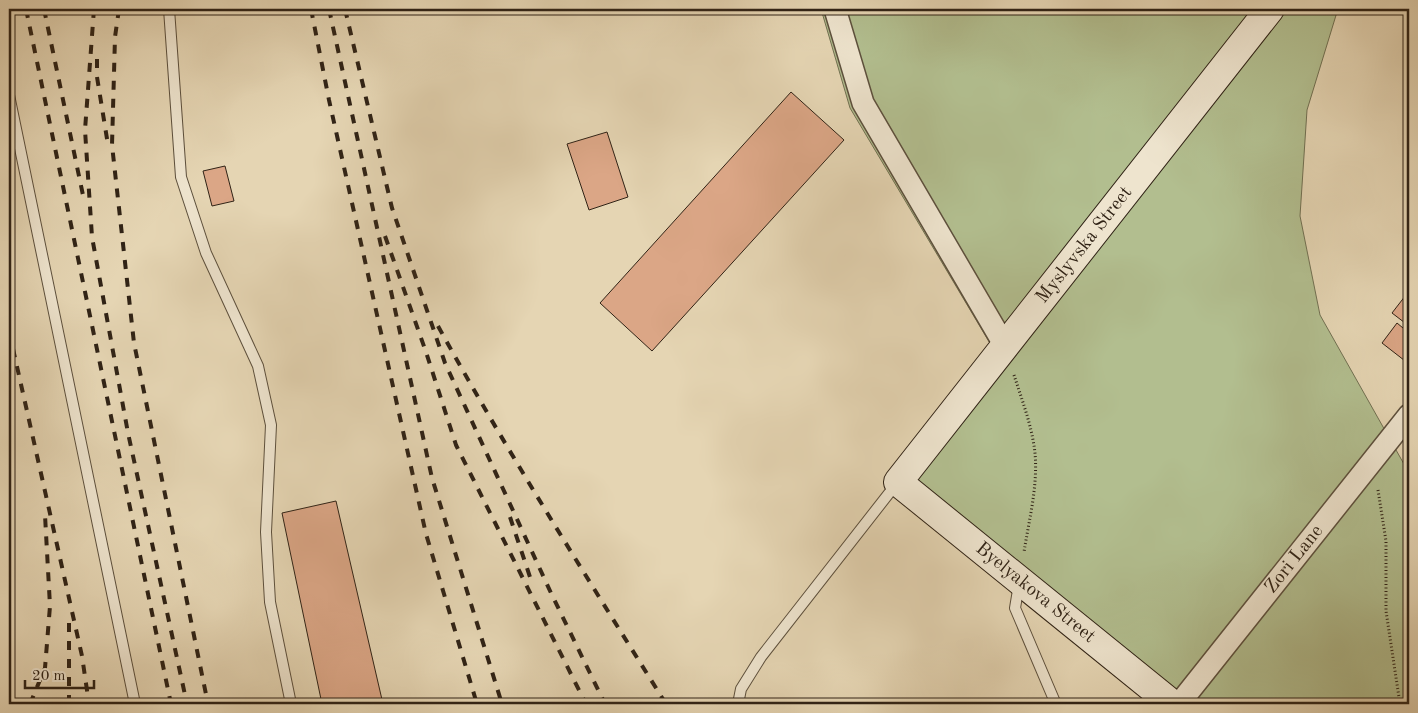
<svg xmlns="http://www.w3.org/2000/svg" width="1418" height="713" font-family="'Old Standard TT',serif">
	<rect width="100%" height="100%" fill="#e5d5b3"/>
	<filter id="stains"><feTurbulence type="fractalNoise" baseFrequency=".004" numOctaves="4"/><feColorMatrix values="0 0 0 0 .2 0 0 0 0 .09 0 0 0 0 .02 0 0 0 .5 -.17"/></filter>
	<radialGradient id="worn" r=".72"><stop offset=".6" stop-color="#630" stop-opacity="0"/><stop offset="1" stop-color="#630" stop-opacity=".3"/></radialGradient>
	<!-- green -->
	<polygon fill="#b2be8f" stroke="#717052" points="821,9 1337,9 1337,12 1307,110 1300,216 1320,315 1409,473 1409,704 1159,704 886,482 991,345 850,108"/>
	<!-- building -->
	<g fill="#dba686" stroke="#302316">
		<polygon points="791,92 844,140 652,351 600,303"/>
		<polygon points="607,132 628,197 589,210 567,144"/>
		<polygon points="225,166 234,201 212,206 203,171"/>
		<polygon points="1409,291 1409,326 1392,313"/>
		<polygon points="1397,323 1409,333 1409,364 1382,343"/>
		<polygon points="336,501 383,704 322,704 282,513"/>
	</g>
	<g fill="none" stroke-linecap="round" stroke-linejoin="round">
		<!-- lane casing -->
		<g stroke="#5d503d" stroke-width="12">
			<g id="lane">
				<polyline points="169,9 181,177 206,253 258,366 271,425 266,532 270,602 291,704"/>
				<polyline points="9,95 135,704"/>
				<polyline points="1019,584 1015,608 1055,702"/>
				<polyline points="738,704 741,689 761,657 897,483"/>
			</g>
		</g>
		<!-- street casing -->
		<g stroke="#5d503d" stroke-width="24">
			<g id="street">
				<polyline points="835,9 863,103 1005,346"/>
				<path id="s1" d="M1179,704L1409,415"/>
			</g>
		</g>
		<!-- secondary casing -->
		<g stroke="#302316" stroke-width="30">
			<g id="secondary">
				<path id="s2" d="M1172,704L898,482L1270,9"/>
			</g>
		</g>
		<!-- path -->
		<g stroke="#302316" stroke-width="3" stroke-dasharray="1 2.5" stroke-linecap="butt">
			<path d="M1014,375C1022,400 1032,426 1035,453C1038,486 1029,520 1024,552"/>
			<polyline points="1378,490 1386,541 1386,611 1400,704"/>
		</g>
		<!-- lane -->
		<use href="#lane" stroke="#eee4ce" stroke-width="10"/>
		<!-- street -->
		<use href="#street" stroke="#eee4ce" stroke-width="21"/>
		<!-- secondary -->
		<use href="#secondary" stroke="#eee4ce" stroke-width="28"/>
		<!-- rail -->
		<g stroke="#302316" stroke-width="4" stroke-dasharray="9 9" stroke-linecap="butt">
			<polyline points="26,9 171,704"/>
			<polyline points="44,9 84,200"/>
			<polyline points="94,9 85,130 92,237 128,433 187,704"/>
			<polyline points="119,9 115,37 112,145 134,343 208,704"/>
			<polyline points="311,9 329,100 426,534 477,704"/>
			<polyline points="329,9 432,478 502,704"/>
			<polyline points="345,9 392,208 445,363 551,593 605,704"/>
			<polyline points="97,59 97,77 108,145"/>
			<polyline points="385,236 426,352 456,445 586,704"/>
			<path d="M438,326C509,455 588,579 666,704"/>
			<polyline points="9,331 82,656 89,704"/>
			<polyline points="510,517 532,583"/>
			<polyline points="30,704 45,668 50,606 45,515"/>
			<polyline points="69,704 69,620"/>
		</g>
	</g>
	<g text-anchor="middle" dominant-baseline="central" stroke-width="5" stroke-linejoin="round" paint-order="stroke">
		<!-- street labels -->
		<g font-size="19" fill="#302316" stroke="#eee4ce">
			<text stroke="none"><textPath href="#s2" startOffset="654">Myslyvska Street</textPath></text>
			<text stroke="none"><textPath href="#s1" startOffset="185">Zori Lane</textPath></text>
			<text transform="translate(1035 593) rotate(39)">Byelyakova Street</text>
		</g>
	</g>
	<!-- margin -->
	<rect width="1418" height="713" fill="none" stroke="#e5d5b3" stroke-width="30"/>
	<rect x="10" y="10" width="1398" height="693" fill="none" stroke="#302316" stroke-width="2.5"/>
	<rect x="15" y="15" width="1388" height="683" fill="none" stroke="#302316"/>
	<!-- scale -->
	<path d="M25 680v8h69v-8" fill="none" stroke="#302316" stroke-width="2.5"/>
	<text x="32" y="680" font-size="15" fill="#302316" stroke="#eee4ce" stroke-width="4" paint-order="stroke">20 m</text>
	<rect width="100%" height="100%" filter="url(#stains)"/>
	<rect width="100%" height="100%" fill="url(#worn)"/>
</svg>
